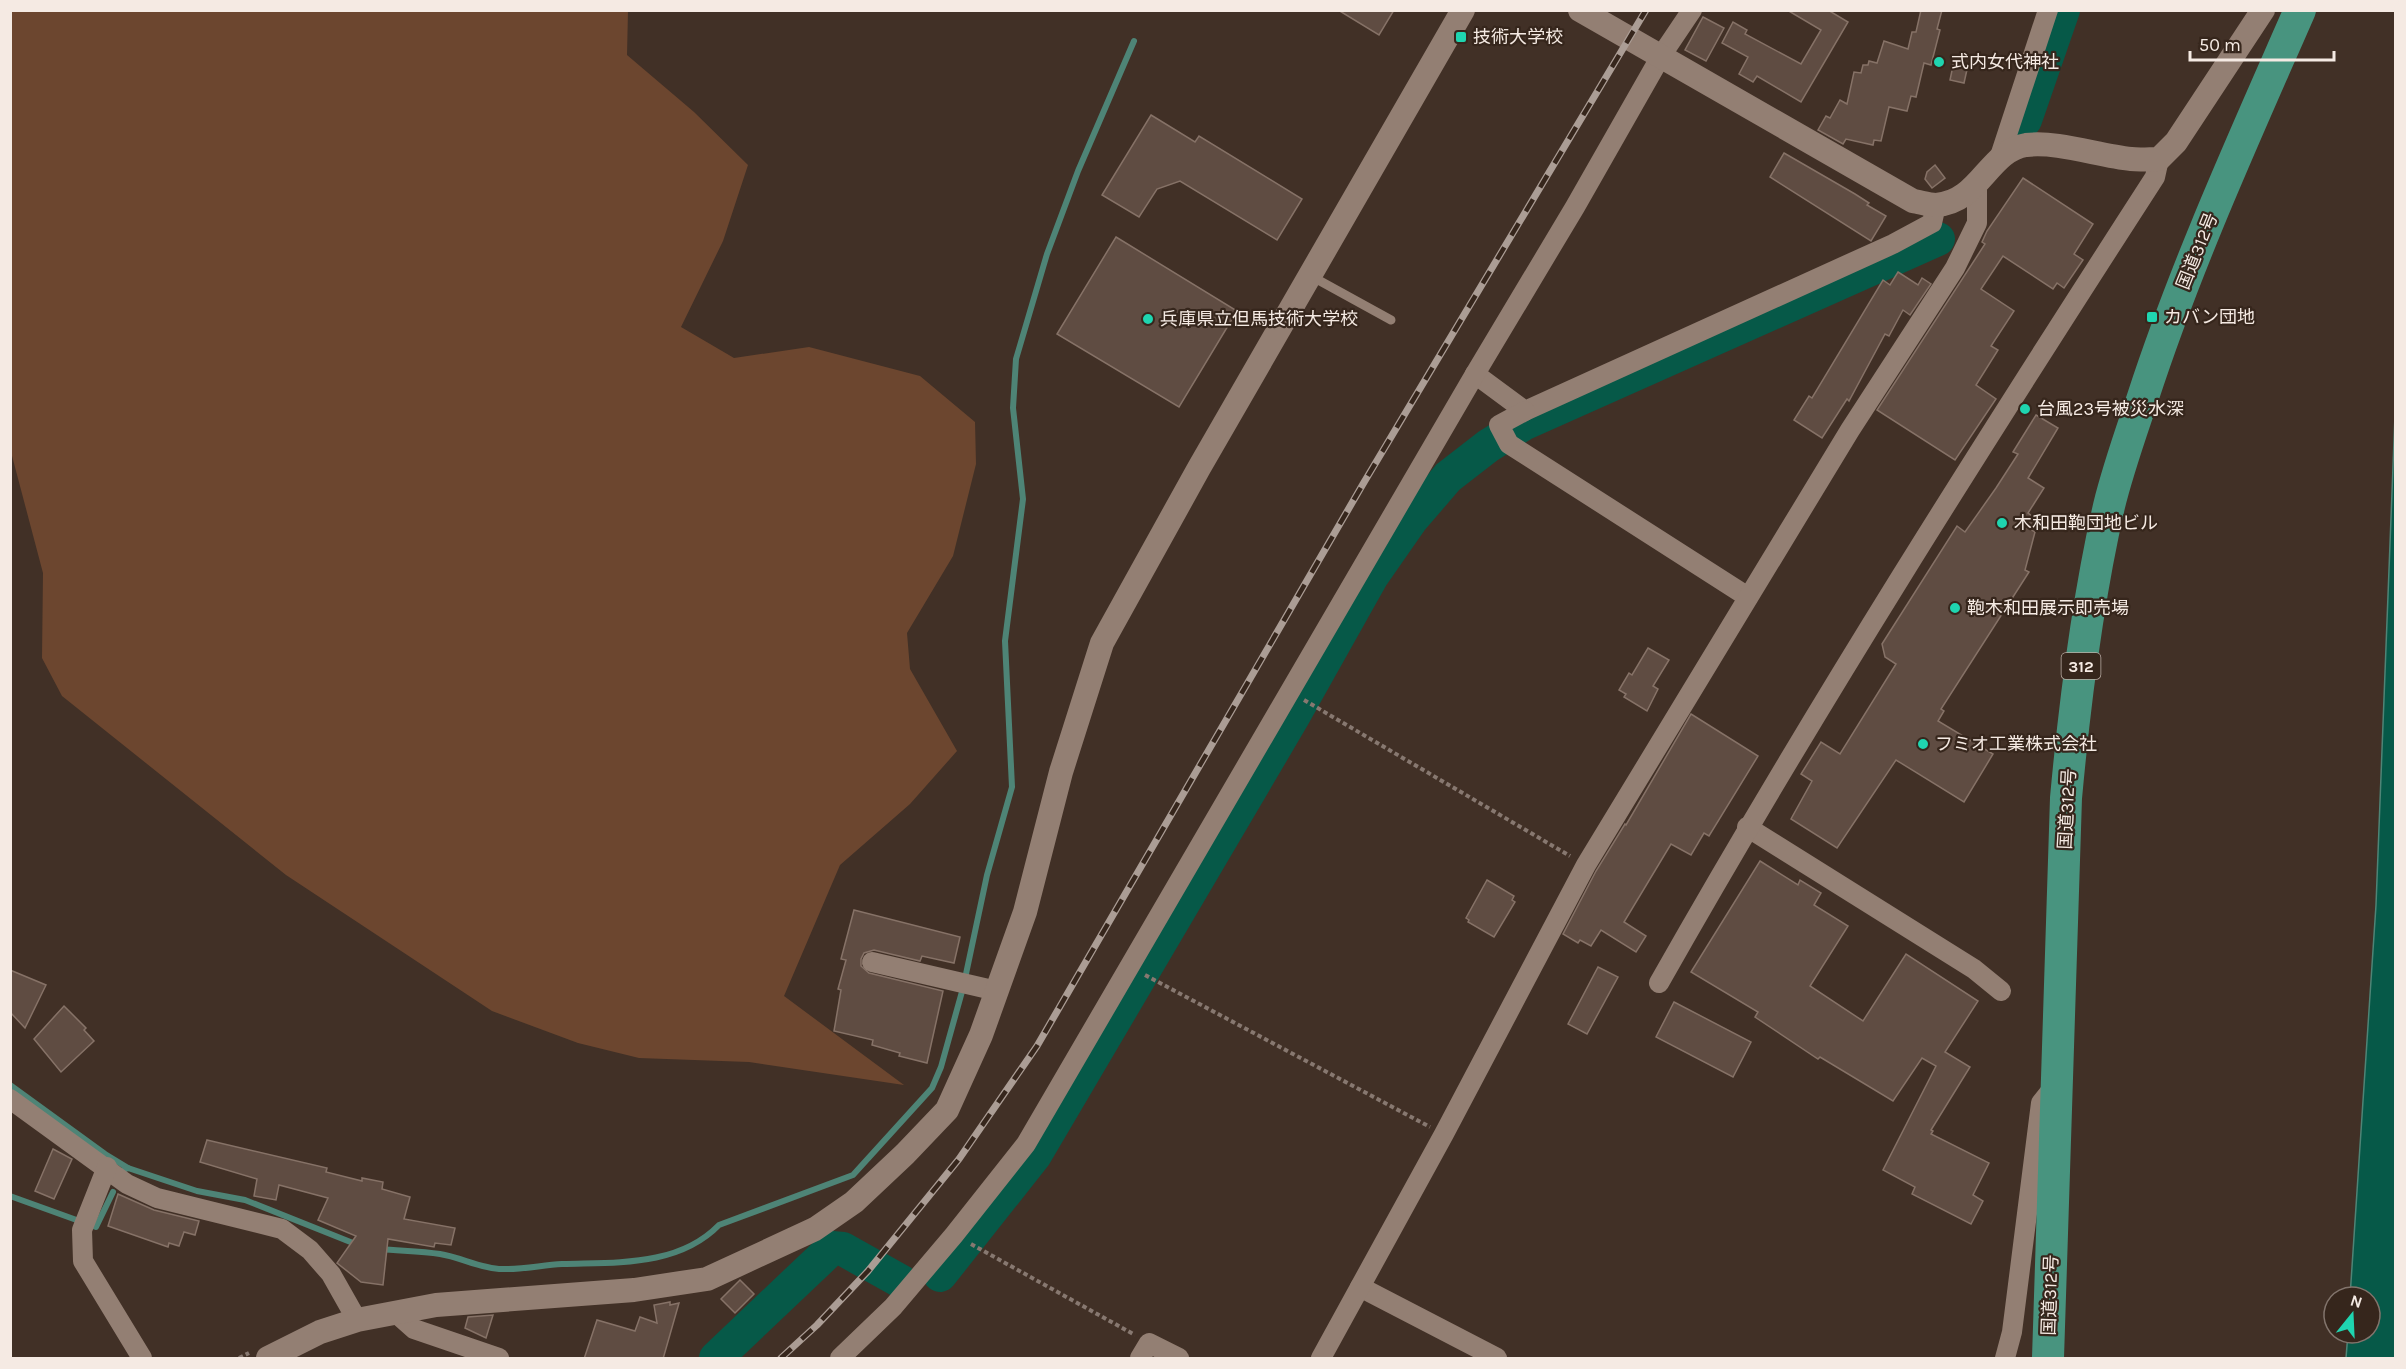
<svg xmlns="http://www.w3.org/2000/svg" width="2406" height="1369" font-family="Karla,'Noto Sans JP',sans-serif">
	<rect width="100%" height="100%" fill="#413026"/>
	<!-- green -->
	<polygon fill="#6c462f" points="11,10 628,11 627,55 694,112 748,165 723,241 681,327 734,358 809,347 920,376 975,422 976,464 953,556 907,633 910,669 957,751 910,804 840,865 784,996 904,1085 749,1062 639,1058 578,1043 492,1011 286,875 62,696 42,658 43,573 11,452"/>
	<!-- water -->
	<polygon fill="#065948" stroke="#4e8476" stroke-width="1.5" points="2395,415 2395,1358 2346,1358 2348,1333 2370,1333 2370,1297 2350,1297 2376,905"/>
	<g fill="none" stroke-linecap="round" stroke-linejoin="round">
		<!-- stream -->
		<g stroke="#4e8476" stroke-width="6">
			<polyline points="10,1085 105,1154 128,1168"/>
			<polyline points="123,1170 128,1168 197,1191 245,1200 358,1245"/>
			<polyline points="10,1196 96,1227 113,1192"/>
			<path d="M380,1249C400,1251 420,1251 440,1254C460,1257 482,1269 502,1269C522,1270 542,1265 562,1264C616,1262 678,1267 719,1225L853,1175L932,1088L941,1067L963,988L987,875L1012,787L1005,641L1023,499L1013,408L1016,359L1047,254L1078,171L1134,41"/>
		</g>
		<!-- river -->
		<g stroke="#065948" stroke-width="34">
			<polyline points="2025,120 2063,10"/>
			<polyline points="940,1275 1035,1155 1294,715 1372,576 1411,520 1448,477 1488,446 1523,424 1938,239"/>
			<polyline points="716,1358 832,1248 843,1249 902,1282"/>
		</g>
	</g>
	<!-- building -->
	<g fill="#5f4c42" stroke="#867267" stroke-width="1.5">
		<polygon points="1338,10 1394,10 1379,35"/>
		<polygon points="1787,10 1828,10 1848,22 1801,102 1757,76 1753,82 1739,74 1748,57 1722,43 1733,22 1747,30 1745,34 1801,64 1821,30"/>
		<polygon points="1921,10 1942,10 1937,29 1940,30 1931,65 1924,63 1916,97 1911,96 1907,111 1889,107 1881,141 1874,140 1873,145 1846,139 1843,144 1818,130 1826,116 1830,118 1840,100 1847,104 1854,72 1861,73 1863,65 1868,65 1869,61 1877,63 1884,41 1908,49 1912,32 1916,32"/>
		<polygon points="1703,17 1724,28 1706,61 1685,50"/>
		<polygon points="1954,61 1968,65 1964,83 1950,80"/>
		<polygon points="1151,115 1195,142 1199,136 1302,199 1277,240 1180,181 1157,189 1139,217 1102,195"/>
		<polygon points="1784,153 1855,194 1869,203 1867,205 1886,216 1871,241 1770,177"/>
		<polygon points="1935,165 1945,178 1932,188 1925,179 1927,172"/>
		<polygon points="2023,178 2093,224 2074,254 2083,260 2064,288 2057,283 2053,289 2003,256 1981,289 2014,311 1991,346 1998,350 1976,385 1996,399 1955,460 1877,410 1985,244 1982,242 1987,231"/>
		<polygon points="1116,237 1237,311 1179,407 1057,334"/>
		<polygon points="1898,272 1918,285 1922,278 1931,284 1910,315 1903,310 1889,336 1885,334 1849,401 1847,399 1822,438 1794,420 1809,396 1812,398 1883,280 1890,285"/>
		<polygon points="2036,415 2058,428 2028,478 2044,488 2028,513 2036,519 2030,529 2035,532 2025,570 2029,572 1941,709 1944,711 1938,721 1993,754 1964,802 1896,760 1837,848 1791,819 1812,781 1801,774 1821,742 1840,754 1896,664 1885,657 1882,644 1957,526 1965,532 1996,488 2018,454 2013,452"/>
		<polygon points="1648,648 1669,660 1653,686 1658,689 1647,711 1624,697 1626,694 1619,690 1629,673 1632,675"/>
		<polygon points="1691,714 1758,756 1709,836 1704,833 1691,855 1671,844 1624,922 1646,936 1636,952 1601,930 1591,946 1580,940 1578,943 1563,934 1596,871 1625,824 1626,825"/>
		<polygon points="1760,861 1798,885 1800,880 1821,893 1814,905 1848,926 1810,986 1863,1021 1906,954 1978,1001 1945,1052 1970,1067 1931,1130 1933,1131 1931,1134 1989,1163 1973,1195 1983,1201 1971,1224 1912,1194 1915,1187 1883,1170 1936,1066 1922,1058 1893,1101 1820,1057 1818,1059 1755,1017 1758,1012 1691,972"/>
		<polygon points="1487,880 1514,896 1512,900 1515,902 1494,937 1468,922 1469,920 1466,918"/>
		<polygon points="854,910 960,937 954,963 922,956 920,961 874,950 864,953 861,959 861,966 869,973 943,991 927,1063 899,1056 900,1053 872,1045 873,1040 834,1031 841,990 838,989 846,960 841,959"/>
		<polygon points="1598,967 1618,977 1587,1034 1568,1024"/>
		<polygon points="10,970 46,985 25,1028 10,1012"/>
		<polygon points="1674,1002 1751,1042 1733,1077 1656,1037"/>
		<polygon points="64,1006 86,1028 84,1030 94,1041 61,1072 34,1039"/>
		<polygon points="207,1140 327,1168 326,1172 362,1181 362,1178 383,1182 382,1189 410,1197 404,1219 455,1228 451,1245 435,1243 434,1247 388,1239 383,1285 361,1282 337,1263 356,1236 318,1220 328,1198 279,1185 276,1200 254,1196 257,1179 200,1162"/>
		<polygon points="53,1149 72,1159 54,1199 35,1191"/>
		<polygon points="118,1194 154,1210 199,1221 195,1235 184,1232 179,1246 169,1243 168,1247 108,1226"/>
		<polygon points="740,1280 754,1294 735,1313 721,1299"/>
		<polygon points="670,1302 670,1305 679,1303 663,1359 584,1359 597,1320 635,1331 640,1317 657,1323 654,1305"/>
		<polygon points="493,1315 486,1338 465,1328 468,1317"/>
	</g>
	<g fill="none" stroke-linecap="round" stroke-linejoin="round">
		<!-- path -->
		<g stroke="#877870" stroke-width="4" stroke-dasharray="4.5 3" stroke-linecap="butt">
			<polyline points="1304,700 1570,856"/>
			<polyline points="1145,975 1430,1127"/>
			<polyline points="971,1244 1135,1335"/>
			<polyline points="239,1358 249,1353"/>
		</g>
		<!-- service -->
		<polyline stroke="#937f73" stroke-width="9" points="1311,276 1391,320"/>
		<!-- minor -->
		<g stroke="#937f73" stroke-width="20">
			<polyline points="2000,156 2048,10"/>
			<polyline points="1475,374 1525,411 1893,244 1932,223 1936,205"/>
			<polyline points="1525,411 1499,425 1509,444 1748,597"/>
			<polyline points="1747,827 1974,969 2001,991"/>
			<polyline points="872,962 997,991"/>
			<path d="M1659,983C1814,709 1984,442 2155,177L2159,159"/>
			<polyline points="10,1099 127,1184 157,1198 282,1229 310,1250 331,1274 357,1320"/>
			<polyline points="107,1167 82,1230 83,1261 142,1358"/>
			<polyline points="1360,1287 1497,1358"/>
			<polyline points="396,1313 414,1329 499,1358"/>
			<polyline points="840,1358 893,1307 954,1235 1026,1144 1475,374 1575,207 1661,56 1692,10"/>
			<polyline points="1140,1358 1149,1343 1179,1358"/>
			<polyline points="1321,1358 1444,1134 1586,865 1850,430 1955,268 1977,223 1977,185"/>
			<polyline points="2005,1358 2012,1332 2041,1103 2053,1088"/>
		</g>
		<!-- tertiary -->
		<g stroke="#937f73" stroke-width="24">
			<path d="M1580,10L1913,201C1920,202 1929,205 1936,205C1980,202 1988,151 2026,145C2058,141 2099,156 2131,159C2140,160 2150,159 2159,159L2176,142L2263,10"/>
			<polyline points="268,1358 320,1332 357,1320 436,1305 634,1290 707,1279 815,1229 854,1202 905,1154 947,1110 981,1035 1025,912 1061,772 1102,643 1199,468 1463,10"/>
		</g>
		<!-- trunk -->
		<path stroke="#48947f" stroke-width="32" d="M2048,1358L2066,798C2075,700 2087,602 2109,506C2118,469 2131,433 2143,397C2186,265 2244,138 2300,10"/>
		<!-- rail casing -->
		<g stroke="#ab9d95" stroke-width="7">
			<polyline id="rail" points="781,1358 817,1325 868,1271 959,1159 1037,1046 1363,484 1646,10"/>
		</g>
		<!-- rail -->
		<use href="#rail" stroke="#36261c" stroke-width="4.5" stroke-dasharray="14" stroke-linecap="butt"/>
	</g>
	<!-- markers -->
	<g fill="#1fd5b0" stroke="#36261c" stroke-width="2">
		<rect x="1455" y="31" width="12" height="12" rx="3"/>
		<circle cx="1939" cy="62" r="6"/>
		<rect x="2146" y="311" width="12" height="12" rx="3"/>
		<circle cx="1148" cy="319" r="6"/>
		<circle cx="2025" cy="409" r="6"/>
		<circle cx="2002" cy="523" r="6"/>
		<circle cx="1955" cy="608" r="6"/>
		<circle cx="1923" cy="744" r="6"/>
	</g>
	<g text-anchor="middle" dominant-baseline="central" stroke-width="4.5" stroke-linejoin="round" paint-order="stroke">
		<!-- shield labels -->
		<rect fill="#36261c" stroke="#bcafa7" stroke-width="1.5" x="2061.5" y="653" width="39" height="26" rx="4.5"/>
		<g font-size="16" font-weight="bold" fill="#f5eae3">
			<text x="2081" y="666">312</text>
		</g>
		<!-- poi labels -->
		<g font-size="18" fill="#f5eae3" stroke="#36261c" text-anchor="start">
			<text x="1473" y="37">技術大学校</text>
			<text x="1951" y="62">式内女代神社</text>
			<text x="2164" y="317">カバン団地</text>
			<text x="1160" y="319">兵庫県立但馬技術大学校</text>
			<text x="2037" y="409">台風23号被災水深</text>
			<text x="2014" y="523">木和田鞄団地ビル</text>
			<text x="1967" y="608">鞄木和田展示即売場</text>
			<text x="1935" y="744">フミオ工業株式会社</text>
		</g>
		<!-- street labels -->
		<g font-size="18" fill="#f5eae3" stroke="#36261c">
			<text transform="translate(2197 251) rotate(-68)">国道312号</text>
			<text transform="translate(2067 809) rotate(-87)">国道312号</text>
			<text transform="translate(2050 1295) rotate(-88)">国道312号</text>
		</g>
	</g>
	<!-- border -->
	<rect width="2406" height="1369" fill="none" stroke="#f5eae3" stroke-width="24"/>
	<!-- north arrow -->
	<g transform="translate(2352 1315) rotate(18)"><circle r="28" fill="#36261c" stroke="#82746c" stroke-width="1.5"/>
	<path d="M0-4.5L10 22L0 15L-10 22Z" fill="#1fd5b0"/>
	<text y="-9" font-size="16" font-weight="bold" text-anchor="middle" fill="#f5eae3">N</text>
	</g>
	<!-- scale -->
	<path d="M2190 51v9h144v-9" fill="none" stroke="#f5eae3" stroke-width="3"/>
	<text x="2199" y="51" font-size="18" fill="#f5eae3" stroke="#36261c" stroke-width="4.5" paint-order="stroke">50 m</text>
</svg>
